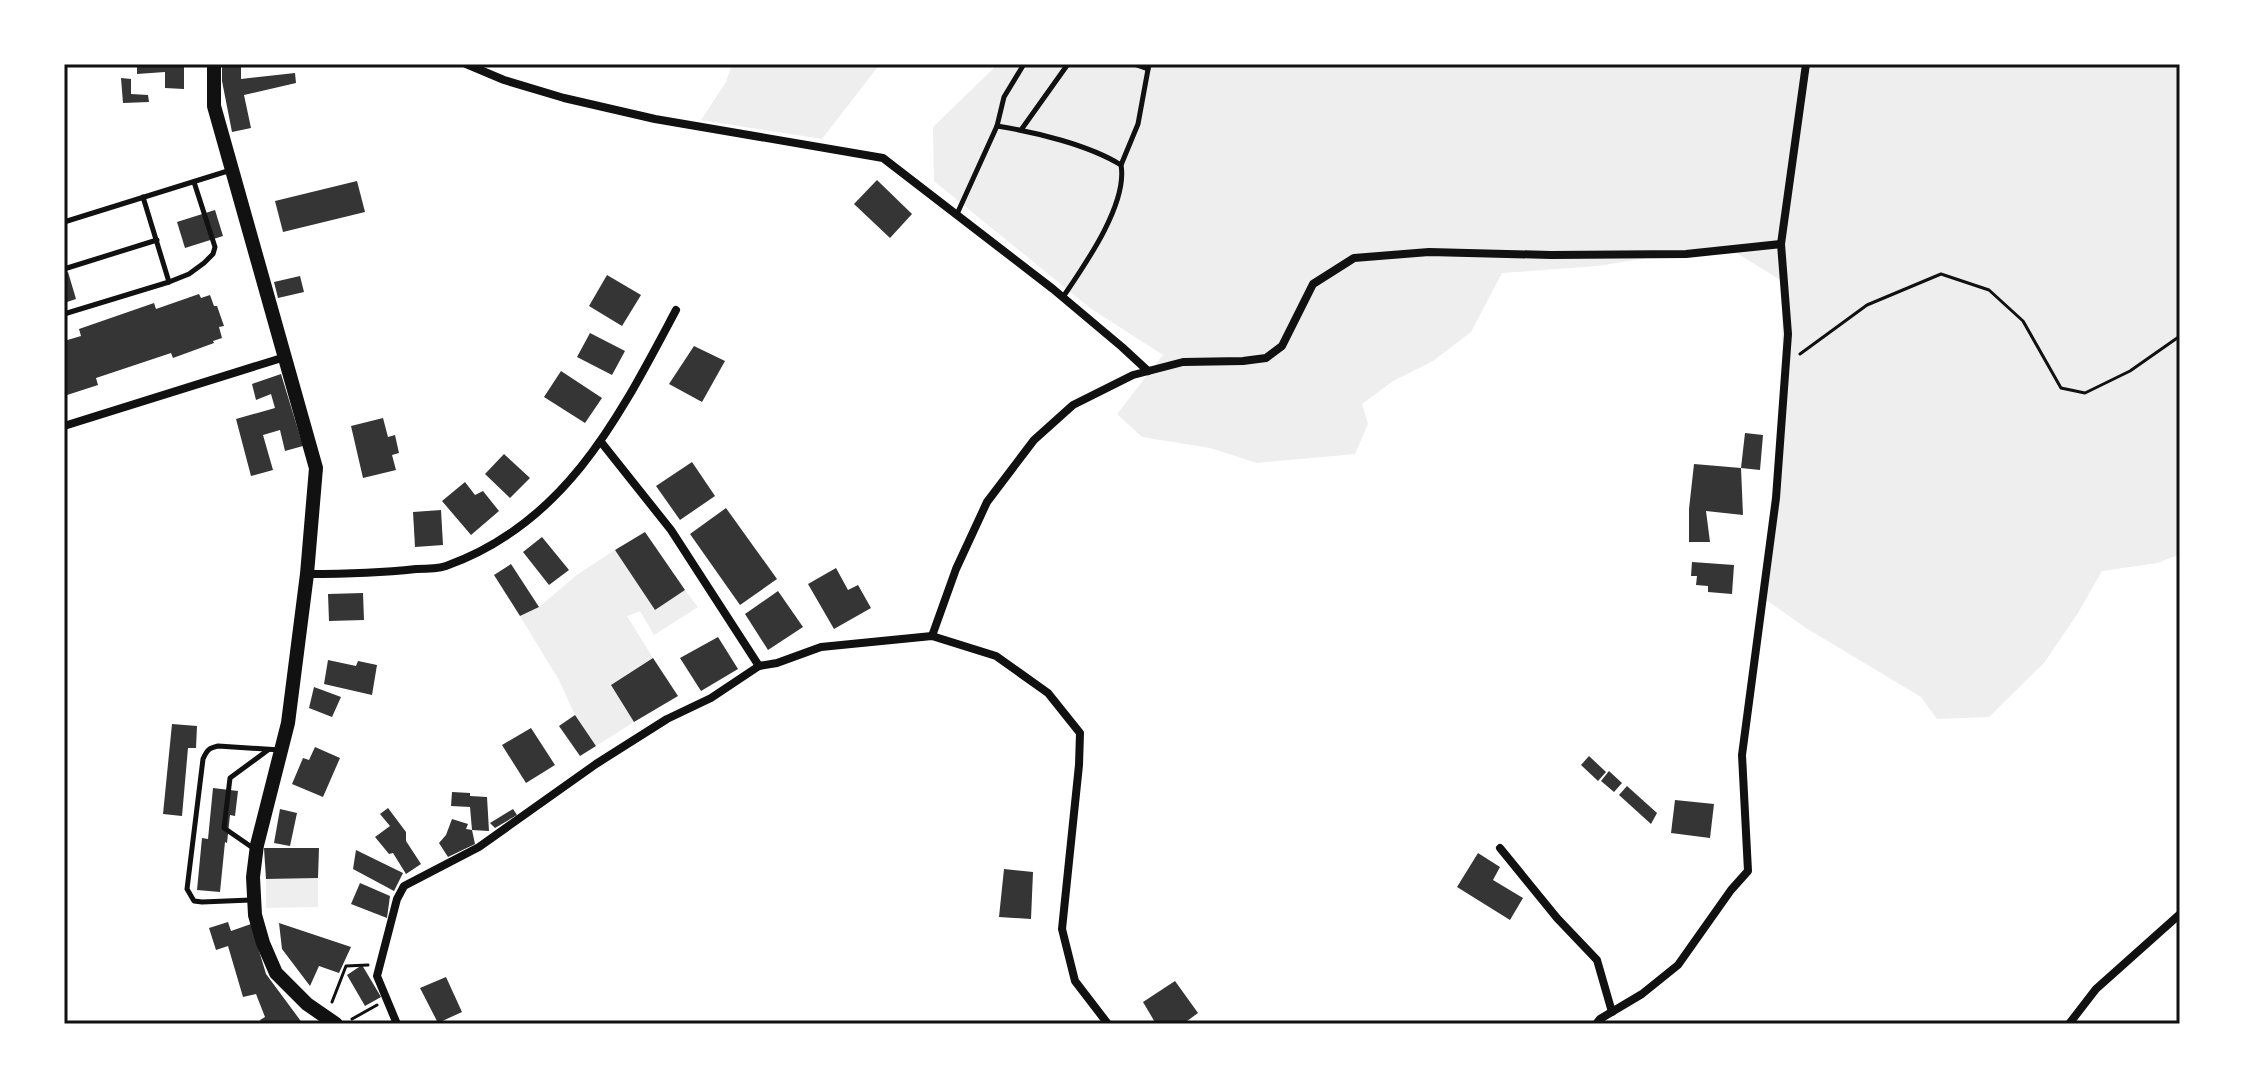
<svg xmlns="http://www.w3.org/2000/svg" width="2244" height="1088" font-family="'Titillium Web',sans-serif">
	<rect width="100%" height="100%" fill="#fff"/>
	<!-- green -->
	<g fill="#eee">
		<polygon points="732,64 880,64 822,139 701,120 726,82"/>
		<polygon points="998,64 2180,64 2180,554 2158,563 2102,571 2078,613 2044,663 1989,717 1937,719 1921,697 1806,628 1759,595 1783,449 1782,281 1735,252 1672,254 1598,266 1502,273 1471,332 1433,361 1393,381 1362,404 1368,424 1355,454 1257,463 1210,448 1142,437 1117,414 1163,355 1090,308 934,181 933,127"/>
		<polygon points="615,550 655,610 685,590 698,607 654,635 640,611 627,616 653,658 612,684 634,722 596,746 575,715 559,680 520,616 539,607 578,574"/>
		<polygon points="318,878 318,907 266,908 266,879"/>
	</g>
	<!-- building -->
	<g fill="#353535">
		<polygon points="137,64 184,64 184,89 165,88 165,72 137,74"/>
		<polygon points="222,64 241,64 241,79 295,73 296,83 244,95 251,128 232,132 222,81"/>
		<polygon points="121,78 131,79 131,94 148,95 149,102 123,103"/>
		<polygon points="877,180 912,214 890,238 854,204"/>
		<polygon points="357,181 365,212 283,232 275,201"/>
		<polygon points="215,210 223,236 185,248 177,222"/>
		<polygon points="68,272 76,299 64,303 64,273"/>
		<polygon points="607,275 641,295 622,326 589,306"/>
		<polygon points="300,276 304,292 278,298 274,282"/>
		<polygon points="199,294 201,298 210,295 214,306 217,306 224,326 219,327 222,338 213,341 214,343 173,358 171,353 96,378 98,385 64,396 64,341 81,336 79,329 154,303 156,309"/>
		<polygon points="590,333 625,351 612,375 577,357"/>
		<polygon points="694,346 725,361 702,402 669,384"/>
		<polygon points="561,371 602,398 585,423 544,397"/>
		<polygon points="281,374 303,446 285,451 280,430 263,435 273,470 251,476 236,419 275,408 271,394 256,400 252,384"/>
		<polygon points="383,418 388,437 395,435 399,453 392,455 396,470 363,478 351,426"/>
		<polygon points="1745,433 1763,435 1760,470 1741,468"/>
		<polygon points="504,454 530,478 510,498 485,474"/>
		<polygon points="692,462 715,496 680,520 656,486"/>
		<polygon points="1694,464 1741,468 1743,515 1706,511 1710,542 1689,542 1689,509"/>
		<polygon points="465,482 475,495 483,491 499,511 471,535 442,501"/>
		<polygon points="726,508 777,579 740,605 690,534"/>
		<polygon points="441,510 443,545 415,547 413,512"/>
		<polygon points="645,532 685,590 655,610 615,550"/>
		<polygon points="542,537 569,570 549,585 523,552"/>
		<polygon points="1692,562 1734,565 1732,594 1708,592 1708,586 1696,585 1697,576 1691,576"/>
		<polygon points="511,564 539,607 520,616 494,575"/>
		<polygon points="836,568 848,590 858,585 871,608 834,629 808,584"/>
		<polygon points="778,591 803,627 768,650 745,614"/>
		<polygon points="363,593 364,620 329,621 328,594"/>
		<polygon points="718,637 738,669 701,691 680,658"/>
		<polygon points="653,658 678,696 634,722 611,685"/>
		<polygon points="328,660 356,666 358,661 377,665 372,695 324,684"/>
		<polygon points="314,687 341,697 332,717 309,708"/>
		<polygon points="575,715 596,746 580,756 559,726"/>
		<polygon points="172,724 197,726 196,748 188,748 182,816 163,814"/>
		<polygon points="531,728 555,765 526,783 502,745"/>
		<polygon points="315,747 340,758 323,797 292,784 303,758 309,760"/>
		<polygon points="1589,756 1606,772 1598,781 1581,765"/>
		<polygon points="1609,771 1622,783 1614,792 1601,781"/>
		<polygon points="1627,786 1657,813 1651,824 1619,795"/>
		<polygon points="213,788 238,791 235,816 230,815 227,843 225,842 220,892 197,890 202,838 208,839"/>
		<polygon points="452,792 470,793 470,796 487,797 489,831 472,830 475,844 448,857 439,843 446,835 452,819 468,824 466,829 472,830 470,807 451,806"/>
		<polygon points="1675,800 1714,804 1710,838 1671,833"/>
		<polygon points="388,808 406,832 406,841 421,864 406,874 393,853 389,854 375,837 390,826 380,814"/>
		<polygon points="280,809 297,813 290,846 274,843"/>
		<polygon points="513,809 517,815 495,828 490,823"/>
		<polygon points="264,848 319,848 318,878 266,879"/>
		<polygon points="356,850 403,873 394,891 353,869"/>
		<polygon points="1478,853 1500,867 1493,880 1523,898 1510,920 1457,887"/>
		<polygon points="1004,869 1033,872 1031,919 999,917"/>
		<polygon points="360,883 390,896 387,918 351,904"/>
		<polygon points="228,922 231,931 251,924 266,974 303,1024 262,1024 260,1020 265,1017 256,994 243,997 228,946 216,950 209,928"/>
		<polygon points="279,923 351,947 339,973 319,966 310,986 282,949"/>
		<polygon points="362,965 381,997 365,1006 347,975"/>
		<polygon points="446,977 462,1012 438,1023 420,988"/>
		<polygon points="1175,981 1198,1013 1183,1024 1156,1024 1143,1002"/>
	</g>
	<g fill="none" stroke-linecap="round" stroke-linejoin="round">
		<!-- path -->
		<g stroke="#111" stroke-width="3">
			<polyline points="1800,354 1867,305 1941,274 1989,290 2023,321 2061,388 2085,393 2130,371 2180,336"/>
			<polyline points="332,1002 346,966 368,965"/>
			<polyline points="352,1019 377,1005"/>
		</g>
		<!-- service -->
		<g stroke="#111" stroke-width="5">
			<polyline points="1134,64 1148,69"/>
			<path d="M997,126C1035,132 1089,145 1121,165C1128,204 1084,266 1063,297"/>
			<polyline points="1021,130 1068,64"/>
			<polyline points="1121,165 1138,124 1149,64"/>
			<polyline points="143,197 169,282"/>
			<polyline points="957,214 997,126 1004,97 1024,64"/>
			<polyline points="64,222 231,170"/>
			<polyline points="64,269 157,240"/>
			<polyline points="64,314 169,282 189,274 204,263 213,254 215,247 194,182"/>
			<polyline points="253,848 224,828 230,778 268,750"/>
			<path d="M251,900L202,902L194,901L187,889L203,759C207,750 209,748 218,746L280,750"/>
		</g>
		<!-- minor -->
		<g stroke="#111" stroke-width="8">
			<polyline points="466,64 504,80 564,98 655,119 883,158 1053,289 1122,347 1148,371"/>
			<polyline points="64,426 285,357"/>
			<polyline points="601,442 671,530 759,666"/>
			<path d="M307,574C344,574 380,573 416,569C426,569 437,569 446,566C567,523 620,415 676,310"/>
			<polyline points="932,636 956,569 987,502 1034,440 1073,405 1133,375 1183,362 1243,361 1266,358 1282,346 1313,284 1354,258 1429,252 1551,255 1686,254 1781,244"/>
			<polyline points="1500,848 1557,918 1597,960 1612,1012"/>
			<polyline points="397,1024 377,976 397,899 404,886 479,847 596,764 667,719 711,698 759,666 777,663 821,647 932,636 996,656 1048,693 1080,733 1079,765 1062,929 1075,981 1108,1024"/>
			<polyline points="1596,1024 1600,1019 1642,994 1678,965 1731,890 1748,871 1742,755 1776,498 1788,334 1781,244 1806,64"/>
			<polyline points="2069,1024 2096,989 2180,914"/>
		</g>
		<!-- secondary -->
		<polyline stroke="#111" stroke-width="14" points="214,64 214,106 316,468 307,574 288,723 257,845 253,877 255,915 263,943 276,973 307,1004 336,1024"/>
	</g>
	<!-- border -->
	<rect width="2244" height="1088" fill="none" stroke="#ffffff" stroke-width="132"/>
	<rect x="66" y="66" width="2112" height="956" fill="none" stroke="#111" stroke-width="3"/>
</svg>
